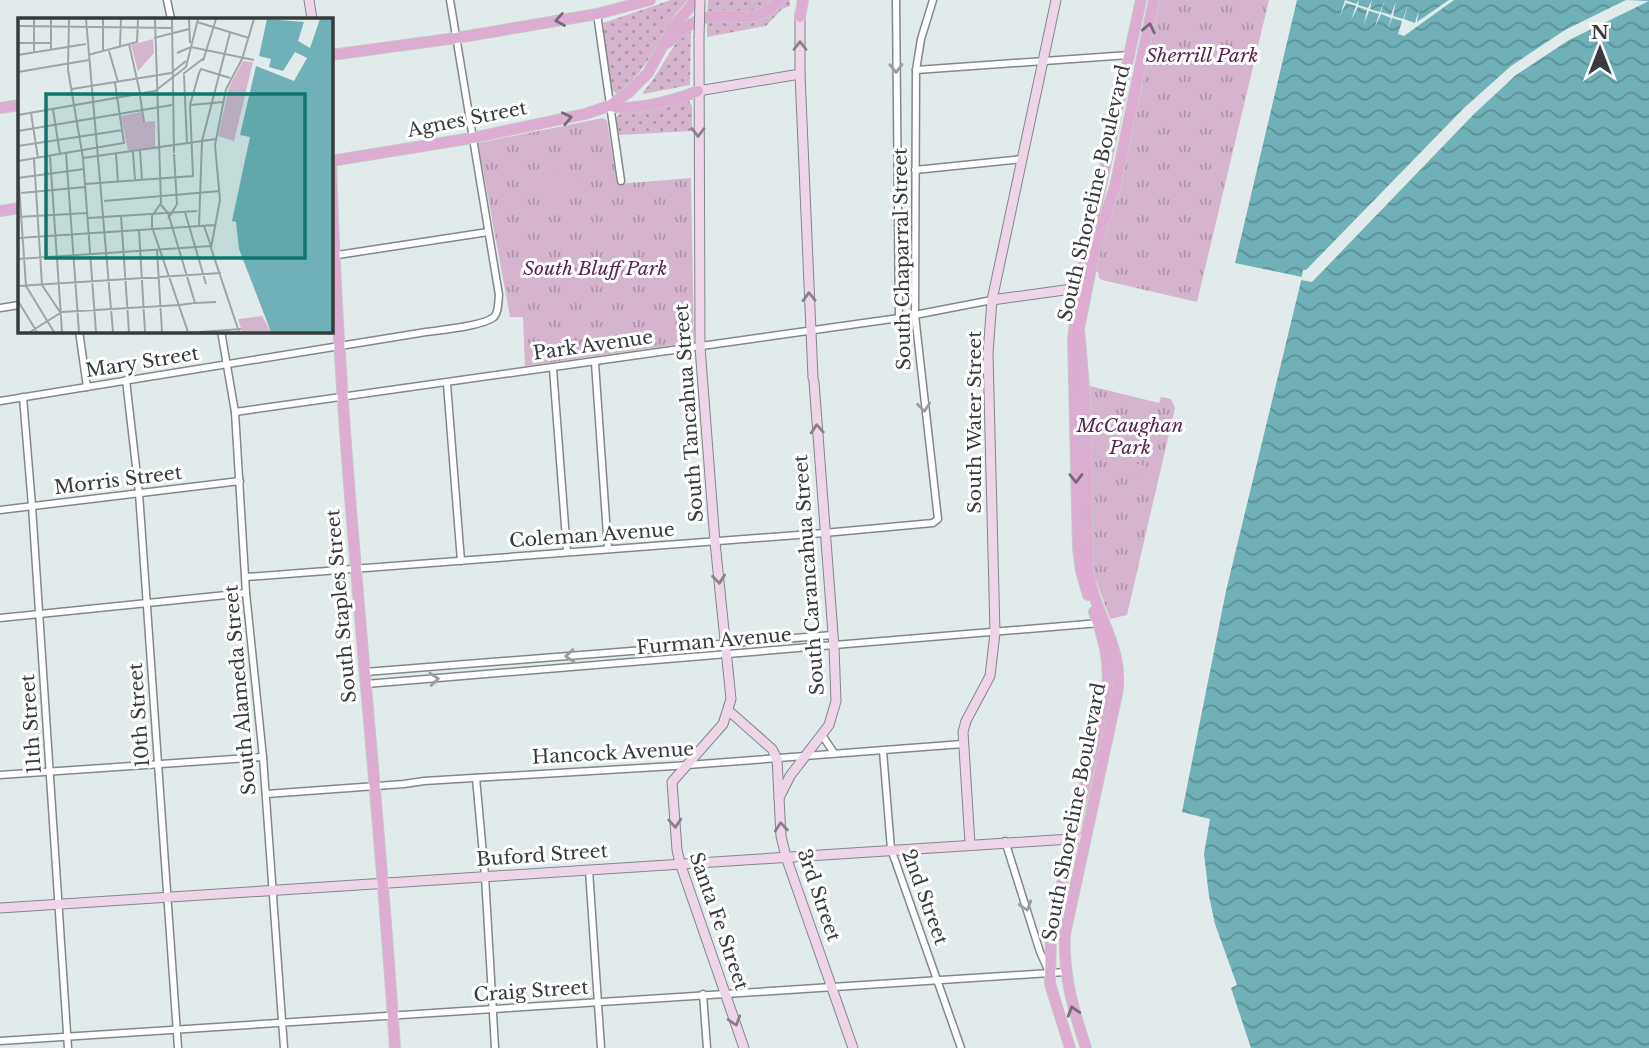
<svg xmlns="http://www.w3.org/2000/svg" width="1649" height="1048" font-family="'Libre Baskerville',serif">
	<defs>
		<pattern id="grass-dots" width="8" height="8" patternUnits="userSpaceOnUse" patternTransform="scale(1.75)"><rect width="8" height="8" fill="#d5b5cd"/><path d="M2 2h.1M6 6h.1" fill="none" stroke="#ae94a8" stroke-width="1.8" stroke-linecap="round"/></pattern>
		<pattern id="park-tufts" width="24" height="20" patternUnits="userSpaceOnUse" patternTransform="scale(1.75)"><rect width="24" height="20" fill="#d5b5cd"/><path d="M3 7l-1-3M5 7V3M7 7l1-3M15 17l-1-3M17 17v-4M19 17l1-3" fill="none" stroke="#ae94a8"/></pattern>
		<pattern id="water-waves" width="16" height="10" patternUnits="userSpaceOnUse" patternTransform="scale(1.75)"><rect width="16" height="10" fill="#6fb1b6"/><path d="M0 5q4-4 8 0t8 0" fill="none" stroke="#5c9195"/></pattern>
	</defs>
	<rect width="100%" height="100%" fill="#e2ebec"/>
	<!-- grass -->
	<g fill="url(#grass-dots)">
		<path d="M671,0H688C656,31 656,65 617,94L610,89L603,23Z"/>
		<polygon points="708,0 775,0 751,13 707,14"/>
		<polygon points="782,0 790,0 790,6 782,9 766,26 707,37 707,19 736,20"/>
		<path d="M691,26L690,85L643,94V92C662,71 670,45 691,26Z"/>
		<polygon points="685,100 689,101 692,106 692,131 619,135 616,118 621,113"/>
	</g>
	<!-- park -->
	<g fill="url(#park-tufts)">
		<polygon points="1160,0 1269,0 1197,302 1102,280 1099,278 1098,272 1095,271 1099,252 1120,191"/>
		<polygon points="603,118 607,121 617,184 691,178 694,342 525,366 523,317 510,317 478,143"/>
		<polygon points="1090,386 1159,403 1161,397 1171,399 1175,408 1127,615 1110,619 1093,572"/>
	</g>
	<!-- garden -->
	<g fill="#d5b5cd">
		<polygon points="542,170 583,171 582,195 542,194"/>
		<polygon points="1113,458 1146,466 1142,481 1109,473"/>
	</g>
	<!-- water -->
	<polygon fill="url(#water-waves)" points="1297,0 1649,0 1649,1048 1251,1048 1231,988 1237,985 1215,924 1209,896 1204,854 1210,819 1182,812 1226,591 1302,277 1235,263"/>
	<!-- pier -->
	<g fill="#e2ebec">
		<polygon points="1345,0 1356,4 1359,0 1358,5 1368,8 1372,0 1370,9 1380,12 1385,0 1381,12 1391,15 1396,1 1393,16 1403,19 1408,5 1404,19 1415,23 1419,9 1417,22 1449,0 1454,0 1404,36 1398,34 1402,21 1392,18 1387,31 1391,18 1381,14 1375,27 1379,14 1369,11 1364,24 1367,10 1358,7 1351,20 1356,6 1346,3 1340,16"/>
		<polygon points="1626,0 1649,1 1569,40 1516,75 1474,114 1312,282 1301,280 1303,270 1306,270 1464,108 1511,66 1565,30"/>
	</g>
	<g fill="none" stroke-linecap="round" stroke-linejoin="round">
		<!-- street casing -->
		<g stroke="#80898a" stroke-width="9">
			<g id="street">
				<polyline points="167,0 171,19"/>
				<polyline points="896,0 899,318"/>
				<polyline points="597,14 621,181"/>
				<polyline points="916,70 1129,55"/>
				<polyline points="915,170 1022,159"/>
				<polyline points="331,256 488,232"/>
				<polyline points="0,308 19,305"/>
				<polyline points="79,331 87,387"/>
				<polyline points="221,331 235,412 246,593 263,757 284,1048"/>
				<polyline points="595,363 608,549"/>
				<polyline points="553,369 567,552"/>
				<polyline points="126,380 139,493 178,1048"/>
				<polyline points="447,384 461,561"/>
				<polyline points="23,397 32,506 68,1048"/>
				<path d="M0,401L420,333C437,330 481,327 494,317C499,312 498,302 499,295L450,0"/>
				<polyline points="235,412 899,318 992,300"/>
				<polyline points="0,510 240,481"/>
				<polyline points="246,577 824,533 933,523 938,519 915,315 916,70 921,39 933,0"/>
				<polyline points="0,618 246,593"/>
				<polyline points="365,672 833,635"/>
				<polyline points="366,684 1100,623"/>
				<polyline points="822,735 834,753"/>
				<polyline points="883,751 891,849 961,1048"/>
				<polyline points="0,775 263,757"/>
				<polyline points="476,778 485,876 495,1048"/>
				<polyline points="266,794 404,784 424,781 674,766 963,744"/>
				<polyline points="1005,841 1040,952 1049,972"/>
				<polyline points="589,870 601,1048"/>
				<polyline points="703,994 707,1048"/>
				<polyline points="0,1041 1065,972"/>
			</g>
		</g>
		<!-- secondary casing -->
		<g stroke="#80898a" stroke-width="11">
			<g id="secondary">
				<polyline points="309,0 312,19"/>
				<polyline points="800,13 800,74 813,378"/>
				<polyline points="699,39 700,347 715,542 731,699 723,724 672,782 677,850 680,863 744,1048"/>
				<polyline points="698,91 800,74"/>
				<polyline points="992,300 1079,288"/>
				<polyline points="729,711 772,749 777,759 781,836 786,857 853,1048"/>
				<polyline points="779,798 790,776 829,725 836,701 834,647 814,382"/>
				<polyline points="970,844 963,732 966,721 990,676 995,633 988,353 992,300 1056,0"/>
				<polyline points="0,908 1086,838"/>
			</g>
		</g>
		<!-- primary casing -->
		<g stroke="#c7c8c8" stroke-width="12">
			<g id="primary">
				<polyline points="800,17 803,0"/>
				<path d="M667,43C680,32 693,19 711,17C743,12 750,28 780,0"/>
				<polyline points="331,55 456,38 597,14 650,0"/>
				<path d="M609,106C632,112 676,100 698,91"/>
				<polyline points="0,108 19,105"/>
				<path d="M331,161C339,457 376,752 395,1048"/>
				<polyline points="331,161 472,138 585,114 609,106 629,92 648,73 673,27 696,0"/>
				<polyline points="0,211 19,208"/>
				<polyline points="1088,595 1081,571 1078,548 1073,339 1079,288 1141,0"/>
				<path d="M1070,1048L1050,984L1051,932L1107,690C1110,662 1104,639 1094,612"/>
				<path d="M1086,1048C1073,1009 1063,975 1065,934L1117,694C1125,648 1094,614 1088,571L1085,400L1079,328L1096,244L1115,187L1154,0"/>
			</g>
		</g>
		<!-- street -->
		<use href="#street" stroke="#fff" stroke-width="6"/>
		<!-- secondary -->
		<use href="#secondary" stroke="#eed5e8" stroke-width="9"/>
		<!-- primary -->
		<use href="#primary" stroke="#dcacd1" stroke-width="10"/>
		<!-- secondary-bridge casing -->
		<g stroke="#80898a" stroke-width="11" stroke-linecap="butt">
			<polyline id="secondary-bridge" points="699,39 700,0"/>
		</g>
		<!-- secondary-bridge -->
		<use href="#secondary-bridge" stroke="#eed5e8" stroke-width="9"/>
	</g>
	<!-- one-way arrows -->
	<defs><path id="oneway-chevron" d="M-2-3.5L2.5 0L-2 3.5" fill="none" stroke-width="1.6" stroke-linecap="round" stroke-linejoin="round" transform="scale(1.75)"/></defs>
	<g stroke="#796877">
		<use href="#oneway-chevron" transform="translate(560 20) rotate(170)"/>
		<use href="#oneway-chevron" transform="translate(1149 28) rotate(-78)"/>
		<use href="#oneway-chevron" transform="translate(567 118) rotate(-12)"/>
		<use href="#oneway-chevron" transform="translate(1076 478) rotate(89)"/>
		<use href="#oneway-chevron" transform="translate(1073 1011) rotate(-107)"/>
	</g>
	<g stroke="#898089">
		<use href="#oneway-chevron" transform="translate(800 46) rotate(-90)"/>
		<use href="#oneway-chevron" transform="translate(698 132) rotate(90)"/>
		<use href="#oneway-chevron" transform="translate(809 297) rotate(-92)"/>
		<use href="#oneway-chevron" transform="translate(817 429) rotate(-94)"/>
		<use href="#oneway-chevron" transform="translate(719 579) rotate(84)"/>
		<use href="#oneway-chevron" transform="translate(675 823) rotate(86)"/>
		<use href="#oneway-chevron" transform="translate(781 827) rotate(-95)"/>
		<use href="#oneway-chevron" transform="translate(735 1021) rotate(72)"/>
	</g>
	<g stroke="#9b9d9d">
		<use href="#oneway-chevron" transform="translate(896 68) rotate(89)"/>
		<use href="#oneway-chevron" transform="translate(924 407) rotate(84)"/>
		<use href="#oneway-chevron" transform="translate(570 656) rotate(175)"/>
		<use href="#oneway-chevron" transform="translate(434 679) rotate(-5)"/>
		<use href="#oneway-chevron" transform="translate(1026 906) rotate(72)"/>
	</g>
	<g text-anchor="middle" dominant-baseline="central" stroke-width="6" stroke-linejoin="round" paint-order="stroke">
		<!-- park labels -->
		<g font-size="19" font-style="italic" fill="#5a254f" stroke="#fff">
			<text x="1202" y="55">Sherrill Park</text>
			<text x="595" y="268">South Bluff Park</text>
			<text x="1130" y="425">McCaughan<tspan x="1130" dy="22">Park</tspan></text>
		</g>
		<!-- street labels -->
		<g font-size="19" fill="#373b3b" stroke="#fff">
			<text transform="translate(467 119) rotate(-11)">Agnes Street</text>
			<text transform="translate(1094 193) rotate(-77)">South Shoreline Boulevard</text>
			<text transform="translate(902 259) rotate(-91)">South Chaparral Street</text>
			<text transform="translate(593 345) rotate(-8)">Park Avenue</text>
			<text transform="translate(142 362) rotate(-9)">Mary Street</text>
			<text transform="translate(689 413) rotate(-94)">South Tancahua Street</text>
			<text transform="translate(974 422) rotate(-90)">South Water Street</text>
			<text transform="translate(118 480) rotate(-7)">Morris Street</text>
			<text transform="translate(592 535) rotate(-4)">Coleman Avenue</text>
			<text transform="translate(809 575) rotate(-94)">South Carancahua Street</text>
			<text transform="translate(341 606) rotate(-95)">South Staples Street</text>
			<text transform="translate(714 641) rotate(-5)">Furman Avenue</text>
			<text transform="translate(240 690) rotate(-95)">South Alameda Street</text>
			<text transform="translate(139 715) rotate(-94)">10th Street</text>
			<text transform="translate(31 724) rotate(-94)">11th Street</text>
			<text transform="translate(613 753) rotate(-3)">Hancock Avenue</text>
			<text transform="translate(1074 812) rotate(-79)">South Shoreline Boulevard</text>
			<text transform="translate(542 855) rotate(-4)">Buford Street</text>
			<text transform="translate(819 895) rotate(71)">3rd Street</text>
			<text transform="translate(925 897) rotate(70)">2nd Street</text>
			<text transform="translate(719 921) rotate(71)">Santa Fe Street</text>
			<text transform="translate(531 991) rotate(-4)">Craig Street</text>
		</g>
	</g>
	<!-- overview -->
	<g transform="translate(18 18)">
		<rect width="315" height="315" fill="#e2ebec"/>
		<path d="M135,21L136,35L120,53L113,27ZM225,43L235,44L216,123L200,118L211,69ZM123,94L125,104L137,103V129L110,133L103,98ZM244,298L253,314H224L220,301Z" fill="#d5b5cd"/>
		<path d="M249,1L286,4L280,23L292,30L302,1H315V314H253L221,231L218,204L214,203L232,119L222,117L238,48L276,63L289,40L277,34L265,53L251,49L253,41L241,38Z" fill="#6fb1b6"/>
		<path fill="none" stroke="#9ea5a5" stroke-width="2" d="M51,1L50,52L65,140L78,314M68,1L95,314M137,1L143,185L134,198V209L170,314M154,1L156,135M171,1L172,25M179,4L231,20M0,8L154,10M136,20L171,11M0,25H33M111,26L122,75M102,28L103,1M33,31V1M85,33V1M91,33L100,64M16,34V1M159,35L173,29L236,42M0,37L68,26M70,37L119,24L120,1M185,43L198,1M0,54L71,42M165,56L186,40M166,57L169,126M54,71L153,55L168,43M122,78L126,104M173,87L205,84M35,91L42,136M13,95L20,140M0,97L137,73L168,49L180,1M0,113L154,87M0,128L105,112M122,133L124,162M115,134L117,162M48,135L61,314M98,136L100,164M32,138L44,314M65,140L198,121M16,141L24,267L42,294M0,143L106,125L97,65M0,153L8,268L36,314M0,160L66,151M67,166L175,158L172,87L181,55L183,51L212,60M3,175L67,169M86,183L202,173M143,187L150,195L177,285L161,287M167,194L188,266M103,198L111,314M0,199L69,195M70,200L179,193M150,201L159,186L156,136M181,208L184,123L212,15M186,208L193,228M121,212L127,314M0,220L197,207M139,232L144,314M0,241L193,228M0,268L203,255M0,283L19,314M177,285L198,284M12,314L44,294L161,287M181,314L223,311M221,314L193,230L202,182L197,127L208,71L224,41L236,1"/>
		<path fill="#0f766e" fill-opacity="0.15" stroke="#0f766e" stroke-width="3.5" d="M28,76H287V240H28Z"/>
		<rect width="315" height="315" fill="none" stroke="#373b3b" stroke-width="3.5"/>
	</g>
	<!-- north arrow -->
	<g transform="translate(1600 49)" stroke="#ffffff" stroke-width="5" paint-order="stroke">
	<path d="M0-5L12 26L0 18L-12 26Z" fill="#373b3b"/>
	<text y="-10" font-size="19" font-weight="bold" text-anchor="middle" fill="#373b3b">N</text>
	</g>
</svg>
